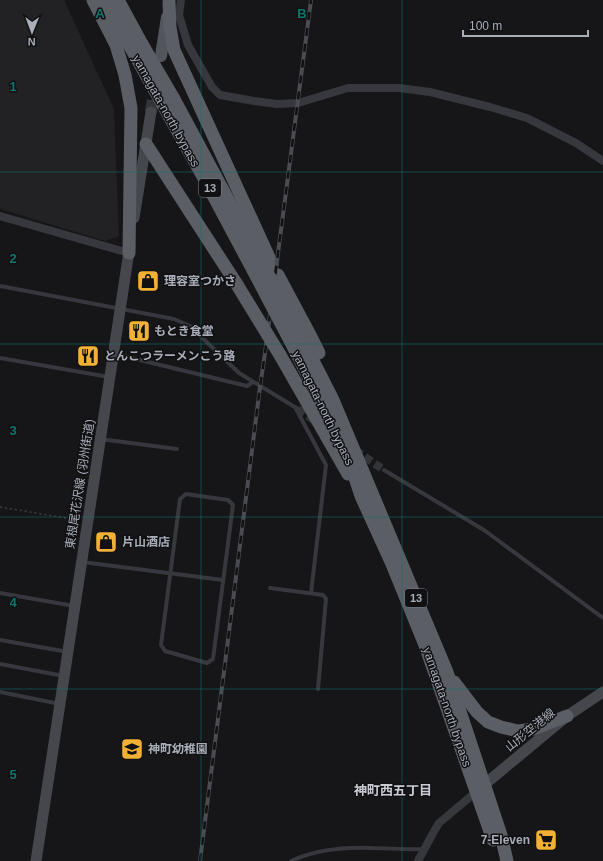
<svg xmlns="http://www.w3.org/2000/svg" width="603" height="861" font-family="Helvetica,'Noto Sans JP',sans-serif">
	<rect width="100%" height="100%" fill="#161618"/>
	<!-- built -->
	<polygon fill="#222225" points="0,0 64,0 114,109 119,236 105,241 0,209"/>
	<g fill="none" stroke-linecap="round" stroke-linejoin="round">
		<!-- minor-tunnel -->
		<g stroke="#333438" stroke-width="8" stroke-dasharray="8 4" stroke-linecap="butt">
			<polyline points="298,409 315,421"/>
			<polyline points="355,450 384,470"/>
		</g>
		<!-- primary-tunnel -->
		<polyline stroke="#333438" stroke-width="12" stroke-dasharray="12 6" stroke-linecap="butt" points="151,112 155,85"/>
		<!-- path -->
		<polyline stroke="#3d3f44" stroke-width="1.5" stroke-dasharray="2 3" stroke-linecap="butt" points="0,507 78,520"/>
		<!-- service -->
		<g stroke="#37383d" stroke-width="4">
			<polyline points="0,286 174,319 190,326 239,373 298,409"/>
			<polyline points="115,354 247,386 253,382"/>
			<polyline points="0,358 109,377"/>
			<polyline points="295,407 326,465 311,593"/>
			<polyline points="100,439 177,449"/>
			<polyline points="384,470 484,530 603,618"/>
			<polygon points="186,494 228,500 233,505 213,659 207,663 165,651 161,645 180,499"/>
			<polyline points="82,562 223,580"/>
			<polyline points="270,588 323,595 326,599 318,689"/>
			<polyline points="0,593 74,606"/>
			<polyline points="0,640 68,652"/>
			<polyline points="0,664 64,676"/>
			<polyline points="0,692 60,704"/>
			<path d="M291,861C315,850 344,847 371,848C388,848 406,850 424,849"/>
		</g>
		<!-- minor -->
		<g stroke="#37383d" stroke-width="8">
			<polyline points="181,0 179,15 188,45 212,87 220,95 254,101 277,104 298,103 348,88 399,88 430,92 490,107 527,118 576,143 603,161"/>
			<polyline points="0,216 129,253"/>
			<polyline points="418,861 432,835 439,823 476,792"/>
		</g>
		<!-- secondary -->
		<g stroke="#45474d" stroke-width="11">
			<polyline points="134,218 151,112"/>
			<polyline points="479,789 567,716 603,692"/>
			<polyline points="36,861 130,245"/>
		</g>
		<!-- primary -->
		<polyline stroke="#53555c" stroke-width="12" points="161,56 167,17"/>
		<!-- trunk -->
		<g stroke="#5b5e65" stroke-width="13">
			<polyline points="93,0 116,45 125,75 131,108 129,253"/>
			<polyline points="104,0 136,57"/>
			<polyline points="118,0 142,44"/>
			<polyline points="169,2 170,27 174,50 272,264"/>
			<polyline points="174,99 260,259"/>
			<polyline points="163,105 205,180 254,272"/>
			<polyline points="146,144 236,283"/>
			<polyline points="278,275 309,333 319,353"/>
			<polyline points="304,343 333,400 447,672 501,835 507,861"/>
			<polyline points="295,350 348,456 361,496 392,564 425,645 493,840"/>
			<polyline points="280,355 348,474"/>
			<polyline points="454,682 477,712 488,722 501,727 518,731 533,729 567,716"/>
		</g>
		<!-- rail casing -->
		<g stroke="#4a4c52" stroke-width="4">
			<polyline id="rail" points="200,861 260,387 265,353 311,0"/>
		</g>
		<!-- rail -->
		<use href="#rail" stroke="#111113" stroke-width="2.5" stroke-dasharray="8" stroke-linecap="butt"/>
		<!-- trunk-bridge -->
		<g stroke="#5b5e65" stroke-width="13">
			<polyline points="142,44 174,99"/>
			<polyline points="136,57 163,105"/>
			<polyline points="260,259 304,343"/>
			<polyline points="254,272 295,350"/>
			<polyline points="236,283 280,355"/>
		</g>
	</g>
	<!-- grid -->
	<path fill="none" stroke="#0f766e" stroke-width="1" stroke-opacity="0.55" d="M201,0V861M402,0V861M0,172H603M0,344H603M0,517H603M0,689H603"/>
	<!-- icons -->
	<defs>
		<g id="shop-square" transform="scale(1.15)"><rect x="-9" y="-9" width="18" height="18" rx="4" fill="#f2b134" stroke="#111113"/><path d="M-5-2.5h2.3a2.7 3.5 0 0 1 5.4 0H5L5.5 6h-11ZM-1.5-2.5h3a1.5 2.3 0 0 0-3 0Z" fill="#111"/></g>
		<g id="restaurant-square" transform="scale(1.15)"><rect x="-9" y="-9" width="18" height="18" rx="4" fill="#f2b134" stroke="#111113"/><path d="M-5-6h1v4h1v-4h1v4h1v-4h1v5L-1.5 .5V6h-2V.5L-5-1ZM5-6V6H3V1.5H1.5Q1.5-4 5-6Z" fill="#111"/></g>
		<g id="school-square" transform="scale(1.15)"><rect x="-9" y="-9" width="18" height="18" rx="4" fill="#f2b134" stroke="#111113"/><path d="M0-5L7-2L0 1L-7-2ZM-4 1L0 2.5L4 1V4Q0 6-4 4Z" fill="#111"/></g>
		<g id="supermarket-square" transform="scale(1.15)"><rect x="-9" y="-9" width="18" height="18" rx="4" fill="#f2b134" stroke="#111113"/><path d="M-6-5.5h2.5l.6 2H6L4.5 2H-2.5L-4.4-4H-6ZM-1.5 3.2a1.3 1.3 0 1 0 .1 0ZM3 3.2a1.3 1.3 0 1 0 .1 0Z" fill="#111"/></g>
	</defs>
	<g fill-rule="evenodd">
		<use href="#shop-square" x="148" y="281"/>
		<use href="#restaurant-square" x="139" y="331"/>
		<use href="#restaurant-square" x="88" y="356"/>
		<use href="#shop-square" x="106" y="542"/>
		<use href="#school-square" x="132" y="749"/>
		<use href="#supermarket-square" x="546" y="840"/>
	</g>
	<g text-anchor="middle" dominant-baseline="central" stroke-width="3" stroke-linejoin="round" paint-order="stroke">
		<!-- shield labels -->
		<g fill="#111113" stroke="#7b7e86" stroke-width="1">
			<rect x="199" y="179" width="22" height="18" rx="3"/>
			<rect x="405" y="589" width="22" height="18" rx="3"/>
		</g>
		<g font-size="11" font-weight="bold" fill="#a8adb8">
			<text x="210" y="188">13</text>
			<text x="416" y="598">13</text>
		</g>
		<!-- street labels -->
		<g font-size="12" fill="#a8adb8" stroke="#111113">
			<text transform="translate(166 111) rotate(61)">yamagata-north bypass</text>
			<text transform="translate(323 408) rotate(64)">yamagata-north bypass</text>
			<text transform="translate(80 484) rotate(-81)">東根尾花沢線 (羽州街道)</text>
			<text transform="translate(447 707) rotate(71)">yamagata-north bypass</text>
			<text transform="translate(530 730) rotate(-39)">山形空港線</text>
		</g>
		<!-- poi labels -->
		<g font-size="12" font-weight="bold" fill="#a8adb8" stroke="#111113" text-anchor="start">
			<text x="164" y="281">理容室つかさ</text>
			<text x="154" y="331">もとき食堂</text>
			<text x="104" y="356">とんこつラーメンこう路</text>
			<text x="122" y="542">片山酒店</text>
			<text x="148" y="749">神町幼稚園</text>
			<text x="530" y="840" text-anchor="end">7-Eleven</text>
		</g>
		<!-- neighbourhood labels -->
		<g font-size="13" font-weight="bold" fill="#c9ccd4" stroke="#111113">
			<text x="393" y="790">神町西五丁目</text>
		</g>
	</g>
	<g font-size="13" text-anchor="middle" font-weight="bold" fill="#0f766e" stroke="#111113" stroke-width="3" stroke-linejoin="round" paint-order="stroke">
		<text x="100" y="18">A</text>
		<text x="302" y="18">B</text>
		<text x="13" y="91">1</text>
		<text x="13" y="263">2</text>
		<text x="13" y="435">3</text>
		<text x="13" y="607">4</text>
		<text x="13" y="779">5</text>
	</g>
	<!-- north arrow -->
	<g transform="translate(32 32) rotate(181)" stroke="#111113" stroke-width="3" paint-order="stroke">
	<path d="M0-3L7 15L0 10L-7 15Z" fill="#a8adb8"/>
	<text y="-6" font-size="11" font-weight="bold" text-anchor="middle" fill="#a8adb8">N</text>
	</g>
	<!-- scale -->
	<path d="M463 30v6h125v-6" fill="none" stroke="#a8adb8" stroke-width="2"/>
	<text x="469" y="30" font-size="12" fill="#a8adb8" stroke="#111113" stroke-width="3" paint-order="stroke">100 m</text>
</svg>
